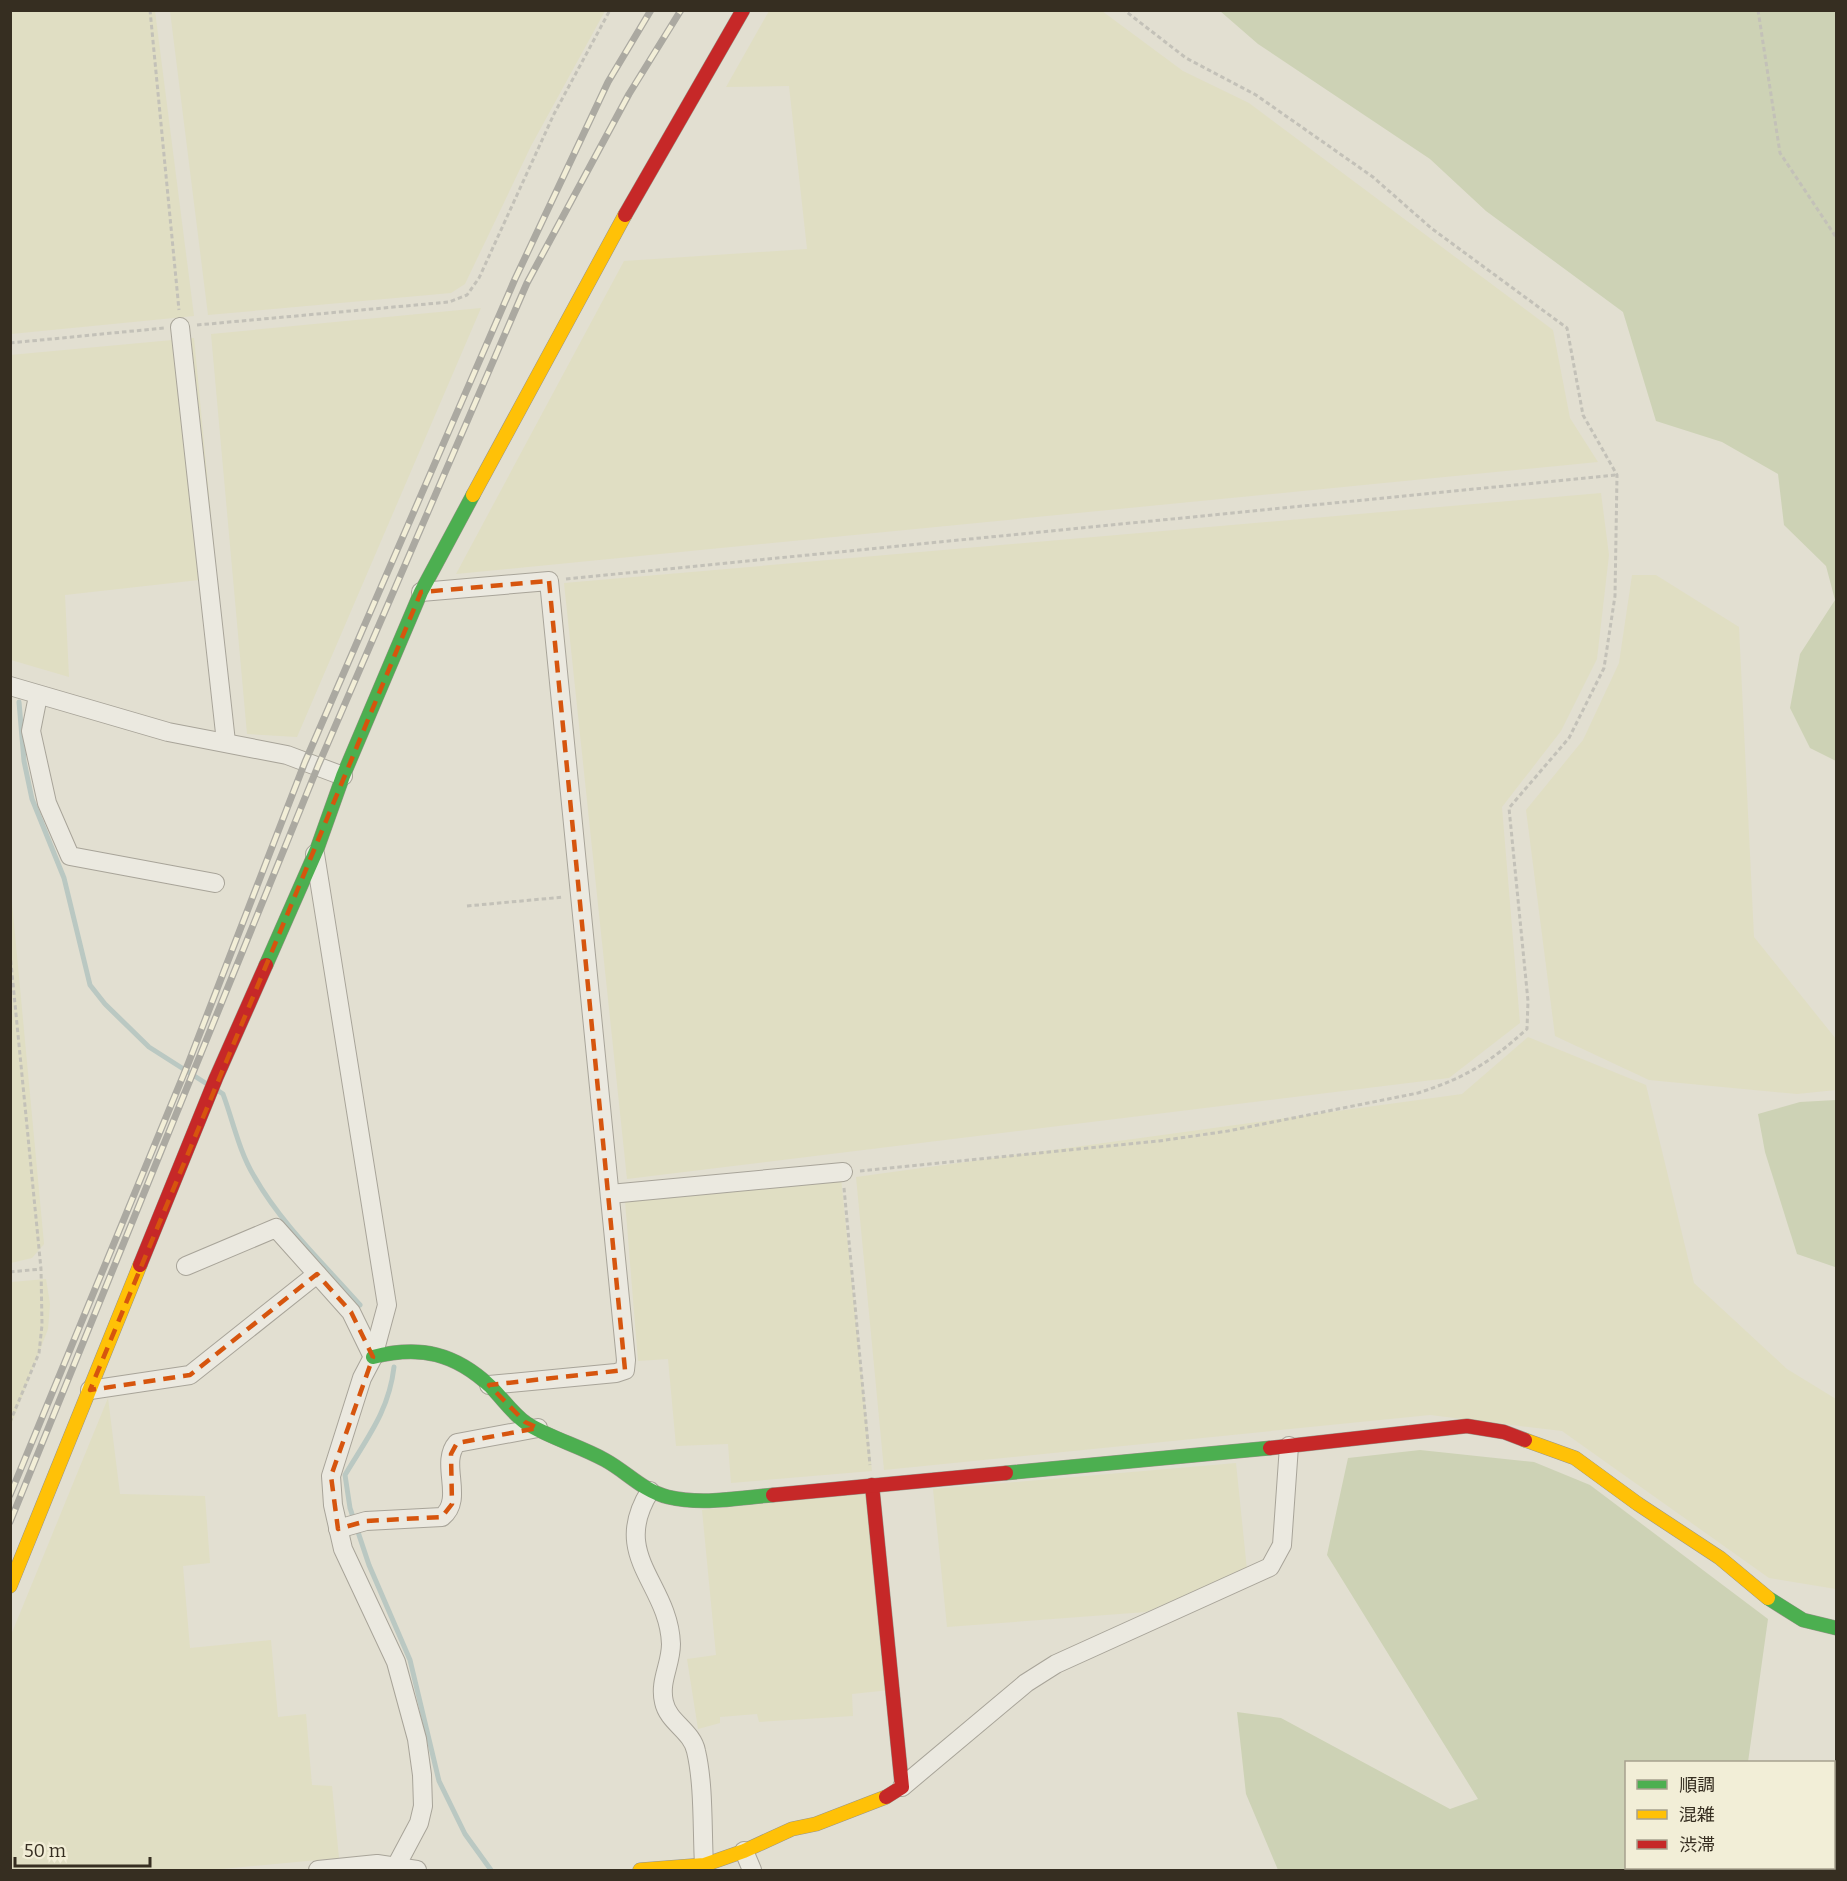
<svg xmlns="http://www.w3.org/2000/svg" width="1847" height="1881" font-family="Bitter,'Noto Sans JP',serif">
	<rect width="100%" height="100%" fill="#e2dfd1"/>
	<!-- farmland -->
	<g fill="#e0dec3">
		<polygon points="11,10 155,11 194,316 11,334"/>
		<polygon points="170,11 170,10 605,11 531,146 465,284 451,293 208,315"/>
		<polygon points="769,11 1102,11 1183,71 1249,103 1553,330 1570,418 1598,462 456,574 624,261 807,249 789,86 726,87"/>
		<polygon points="481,308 297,737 247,734 211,334"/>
		<polygon points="194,338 217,578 65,595 69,677 11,660 10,355"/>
		<polygon points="1601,493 1609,555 1597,659 1561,731 1502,807 1520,1023 1449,1078 627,1179 564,583"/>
		<polygon points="1632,575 1656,575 1739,627 1754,937 1836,1039 1836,1090 1797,1094 1649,1080 1555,1036 1526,810 1583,740 1619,663"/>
		<polygon points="11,892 44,1244 32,1258 11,1263"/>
		<polygon points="1528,1037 1646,1085 1694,1283 1787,1369 1836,1399 1836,1589 1769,1578 1562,1431 1430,1415 884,1470 856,1177 1462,1094"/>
		<polygon points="841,1178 872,1471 731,1483 728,1444 676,1446 668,1359 638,1361 625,1201"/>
		<polygon points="46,1279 50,1304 48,1329 11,1425 11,1282"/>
		<polygon points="108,1398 120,1494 205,1496 210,1563 183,1566 190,1648 271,1640 278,1717 306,1714 312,1785 332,1786 339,1858 211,1870 11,1870 11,1635"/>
		<polygon points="1236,1463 1247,1570 1146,1612 947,1627 933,1489"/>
		<polygon points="874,1492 890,1690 852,1694 853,1716 759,1722 757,1714 720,1717 720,1723 698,1729 687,1659 716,1655 702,1510"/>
	</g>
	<!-- green -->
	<g fill="#cdd2b5">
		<polygon points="1220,11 1836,11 1836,761 1810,748 1790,708 1800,654 1835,600 1826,566 1784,525 1778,474 1722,442 1656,421 1623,312 1486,211 1430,159 1258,44"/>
		<polygon points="1836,1100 1836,1267 1835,1267 1797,1254 1765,1152 1758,1114 1800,1102"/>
		<polygon points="1420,1450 1534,1462 1590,1485 1768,1619 1748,1762 1626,1762 1626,1868 1834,1868 1834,1782 1836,1783 1836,1870 1278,1870 1246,1794 1237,1712 1281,1718 1450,1809 1478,1799 1327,1555 1348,1458"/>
	</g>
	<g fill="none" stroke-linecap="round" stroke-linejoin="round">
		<!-- stream -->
		<g stroke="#bac8c2" stroke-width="5">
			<polyline points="19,702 24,761 32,799 64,878 90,985 105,1004 149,1047 207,1084"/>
			<path d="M217,1090L223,1094C233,1121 239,1151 254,1176C281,1224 324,1264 360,1305"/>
			<path d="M394,1367C389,1411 367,1438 345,1475L350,1508L369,1565L410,1660L439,1781L465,1834L491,1870"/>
		</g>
		<!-- street casing -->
		<g stroke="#a8a499" stroke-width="20">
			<g id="street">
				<polyline points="180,327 226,742"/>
				<polyline points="421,592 549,581 626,1360 625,1370 616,1373 489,1385"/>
				<polyline points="10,686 168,732 287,755 343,776"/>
				<polyline points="38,696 31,731 47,803 70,856 215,883"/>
				<polyline points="315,854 387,1305 373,1357 362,1378 331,1476 333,1505 343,1549 396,1662 417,1739 422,1775 423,1806 419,1823 394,1870"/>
				<polyline points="610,1194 843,1172"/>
				<polyline points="186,1266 276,1228 351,1312 373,1357"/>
				<polyline points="90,1390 190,1375 317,1274"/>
				<path d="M650,1491C609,1556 669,1583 671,1644C671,1665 659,1681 664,1702C668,1722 692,1731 696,1751C704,1785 702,1829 704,1865"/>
				<path d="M338,1529L366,1521L442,1517C465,1499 439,1463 457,1443L538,1428"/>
				<polyline points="902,1787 1026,1683 1056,1664 1270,1567 1282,1545 1289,1446"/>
				<polyline points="744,1851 752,1870"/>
				<polyline points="318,1870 377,1864 417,1870"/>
			</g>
		</g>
		<!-- fast casing -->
		<g stroke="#989489" stroke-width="15">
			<g id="fast">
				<polyline points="266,965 317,849 343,776 421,592 473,495"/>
				<path d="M373,1357C420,1345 455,1353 491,1387C502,1398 513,1414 526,1423C550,1438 580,1446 605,1460C627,1472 643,1491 668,1497C702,1505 738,1498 773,1495"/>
				<polyline points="1006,1473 1270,1448"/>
				<polyline points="1768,1598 1803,1620 1836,1628"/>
			</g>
		</g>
		<!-- slow casing -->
		<g stroke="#989489" stroke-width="15">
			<g id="slow">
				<polyline points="473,495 625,215"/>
				<polyline points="1525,1440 1575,1458 1638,1504 1720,1558 1768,1598"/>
				<polyline points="10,1586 140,1265"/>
				<polyline points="640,1870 704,1865 744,1851 792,1829 816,1824 886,1797"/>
			</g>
		</g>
		<!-- jam casing -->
		<g stroke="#989489" stroke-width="15">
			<g id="jam">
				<polyline points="625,215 743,10"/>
				<polyline points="140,1265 216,1078 266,965"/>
				<polyline points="1270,1448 1467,1426 1504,1432 1525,1440"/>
				<polyline points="872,1485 902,1787 886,1797"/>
				<polyline points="773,1495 1006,1473"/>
			</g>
		</g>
		<!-- path -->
		<g stroke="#c3c1b8" stroke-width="3" stroke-dasharray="4.5 3" stroke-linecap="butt">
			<polyline points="150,10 179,310"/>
			<polyline points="1758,10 1780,153 1836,237"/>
			<polyline points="197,325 449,302 467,295 479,278 554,114 610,10"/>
			<polyline points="10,343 164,328"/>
			<polyline points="566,579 1616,475"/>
			<polyline points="467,906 564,897"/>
			<polyline points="10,953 41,1269 42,1325 39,1353 10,1422"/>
			<path d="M860,1171L1159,1141L1228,1131L1418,1093C1467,1077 1489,1063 1527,1029L1528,1001L1509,808L1569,738L1604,668L1615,596L1617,475L1583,415L1567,328L1431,228L1373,177L1256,95L1186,58L1124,10"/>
			<polyline points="844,1188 870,1465"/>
			<polyline points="10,1272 41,1269"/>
		</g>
		<!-- street -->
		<use href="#street" stroke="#ebe9e0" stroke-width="18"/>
		<!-- fast -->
		<use href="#fast" stroke="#4caf50" stroke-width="14"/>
		<!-- slow -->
		<use href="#slow" stroke="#ffc107" stroke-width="14"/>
		<!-- jam -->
		<use href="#jam" stroke="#c62828" stroke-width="14"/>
		<!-- rail casing -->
		<g stroke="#aba9a1" stroke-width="7">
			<g id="rail">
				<polyline points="10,1495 188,1064 305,762 515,279 608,82 651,10"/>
				<polyline points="10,1522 318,766 527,283 629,94 681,10"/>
			</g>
		</g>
		<!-- rail -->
		<use href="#rail" stroke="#f2eed7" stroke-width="4.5" stroke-dasharray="14" stroke-linecap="butt"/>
	</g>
	<!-- marked area -->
	<path fill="none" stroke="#d6550e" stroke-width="4.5" stroke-dasharray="12 8" stroke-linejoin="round" d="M549,581L625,1370L489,1385L525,1422L538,1428L457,1443L451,1454L452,1504L442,1517L366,1521L338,1529L331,1476L373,1357L351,1312L317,1274L190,1375L90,1390L421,592Z"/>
	<!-- border -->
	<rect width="1847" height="1881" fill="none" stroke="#362e21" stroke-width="24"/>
	<!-- legend -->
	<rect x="1625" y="1761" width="210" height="108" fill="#f2eed7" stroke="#a7a18e" stroke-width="1.5"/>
	<rect x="1637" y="1780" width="30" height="9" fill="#4caf50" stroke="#a7a18e" stroke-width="1.5"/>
	<text x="1679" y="1791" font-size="18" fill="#362e21">順調</text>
	<rect x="1637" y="1810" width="30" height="9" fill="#ffc107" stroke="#a7a18e" stroke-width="1.5"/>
	<text x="1679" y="1821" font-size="18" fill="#362e21">混雑</text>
	<rect x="1637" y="1840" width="30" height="9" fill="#c62828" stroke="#a7a18e" stroke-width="1.5"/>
	<text x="1679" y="1851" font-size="18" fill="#362e21">渋滞</text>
	<!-- scale -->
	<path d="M15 1857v9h135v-9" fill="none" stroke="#362e21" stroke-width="3"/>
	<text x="24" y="1857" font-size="18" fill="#362e21" stroke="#f2eed7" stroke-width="4.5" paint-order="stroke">50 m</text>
</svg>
